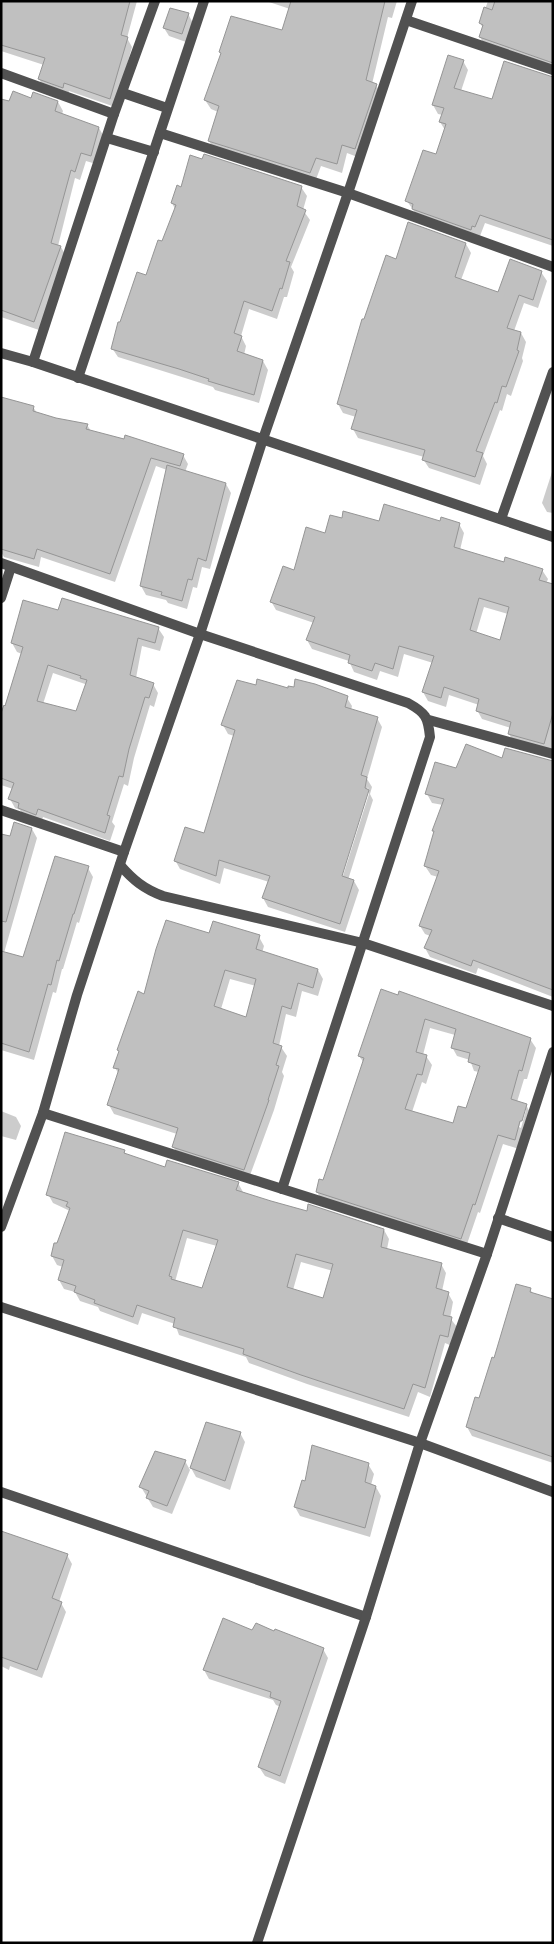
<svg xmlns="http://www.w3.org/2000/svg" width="554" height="1944" font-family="Commissioner,sans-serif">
	<rect width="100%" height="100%" fill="#fff"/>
	<!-- shadow -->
	<g fill="#0003" fill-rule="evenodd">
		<polygon points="1,1 137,1 127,38 132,47 115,107 69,91 68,96 44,88 39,79 44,65 1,51"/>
		<polygon points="266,1 397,1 392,18 388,17 372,84 376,85 381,94 360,158 347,153 342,173 321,166 315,182 214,150 209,141 218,112 211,109 205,100 283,32 290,9"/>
		<polygon points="488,1 553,1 553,69 485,46 480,37 483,28 480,23"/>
		<polygon points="188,14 193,23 186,42 169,36 164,28"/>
		<polygon points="463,61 468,70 461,91 493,101 553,78 553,246 485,223 480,236 418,217 407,201 437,155 445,130 440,122 443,115 438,114 433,105"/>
		<polygon points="32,99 58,102 63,111 62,114 99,128 104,137 96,164 86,161 80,180 75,178 58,246 61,247 66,256 39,330 1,317 1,100 10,103"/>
		<polygon points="301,187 307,196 303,210 310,220 291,267 294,272 287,297 284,297 277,319 249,309 241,336 246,346 244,355 263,361 268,370 259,403 215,390 213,387 185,378 118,357 112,348 120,324 147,277 163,242 175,209 172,203 182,189"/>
		<polygon points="466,244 471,253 461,280 498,293 541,272 547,281 538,308 524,303 514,331 521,333 526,342 522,358 523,361 511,396 507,394 502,411 500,410 483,456 487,464 480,485 429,468 423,459 424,457 358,438 353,429 356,417 343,413 338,404 365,321 397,260"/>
		<polygon points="1,397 33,407 37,413 56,419 87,425 91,431 183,455 188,464 185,472 226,484 231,493 210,569 202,567 197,588 193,587 187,609 168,603 166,600 146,595 141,586 167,470 156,466 115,582 41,557 39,567 4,557 1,552"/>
		<polygon points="553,469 553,513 547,512 542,503"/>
		<path d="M380,522L459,524L464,533L460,550L505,563L506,558L542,570L548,579L546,584L553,586V754L514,743L509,734L511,728L482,719L477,710L479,705L449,695L446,707L428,701L423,692L433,663L404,654L398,677L380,671L377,680L354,672L349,661L312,649L307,640L314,623L276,610L271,601L326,534ZM484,607L508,614L500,642L476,634Z"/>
		<path d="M59,611L158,628L164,637L160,651L142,646L136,678L153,684L158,693L154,707L150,705L134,758L128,786L124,784L112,822L115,826L110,841L43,817L41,823L24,817L20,810L15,808L10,799L13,789L1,785V717L22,654L17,652L12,643ZM53,673L85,684L86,686L77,712L43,704Z"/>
		<path d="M257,686L347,698L352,706L351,710L377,718L382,727L367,779L372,787L370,794L373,800L348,880L354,881L359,890L345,932L268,907L263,898L269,882L224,868L220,884L180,869L175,860L204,834L234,736L228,734L223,725ZM368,787L369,794L341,882H339Z"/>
		<polygon points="503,759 553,762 553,997 478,968 476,974 430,957 425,948 430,936 425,934 420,926 438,877 431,875 425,866 435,833 433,831 443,805 432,803 427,794 457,770"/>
		<polygon points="32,829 37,838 4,953 24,959 88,868 93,877 79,923 77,922 63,969 62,969 56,993 53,992 34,1060 1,1050 1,835 11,838"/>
		<path d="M210,935L259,937L264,946L262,953L318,970L323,979L318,996L302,991L296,1017L286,1014L279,1046L281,1047L287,1056L282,1072L284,1076L274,1110L249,1178L178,1155L173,1146L177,1134L114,1114L109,1105L119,1074L115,1068L145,996ZM230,979L256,986L247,1018L221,1009Z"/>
		<path d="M382,991L530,1039L536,1048L527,1079H524L517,1102L526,1105L531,1114L519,1149L503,1144L480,1213L478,1212L466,1247L322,1201L317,1192L324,1182L364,1063L359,1056ZM430,1028L455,1035L452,1047L457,1056L470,1060L474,1071L479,1072L467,1110L454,1125L412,1112L422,1082L426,1084L432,1065L426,1056L423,1055ZM524,1110H526L521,1128L519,1127Z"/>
		<polygon points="1,1111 16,1117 21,1126 16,1140 1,1136"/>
		<path d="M124,1151L126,1155L166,1169L238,1183L243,1192L270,1203L384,1230L389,1239L387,1249L441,1264L446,1273L442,1291L448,1293L453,1302L450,1318L457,1327L452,1346L445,1343L430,1397L418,1392L409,1417L307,1384L249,1363L246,1357L179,1335L175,1324L142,1313L138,1325L100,1311L98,1307L80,1301L75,1292L64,1289L59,1280L63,1267L57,1265L52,1256L70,1211L53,1203L48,1194ZM187,1238L217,1246L203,1290L175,1282ZM301,1262L333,1271L324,1300L293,1290Z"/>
		<polygon points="530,1289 533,1294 553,1301 553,1463 472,1436 467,1427 480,1400 495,1359"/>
		<polygon points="240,1433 245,1442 230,1490 196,1477 191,1468"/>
		<polygon points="185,1461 190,1470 172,1514 153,1507 141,1487"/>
		<polygon points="368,1464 374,1474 371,1485 376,1487 381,1496 370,1537 300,1516 295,1507"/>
		<polygon points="1,1532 67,1555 72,1564 59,1602 61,1603 66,1612 42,1678 10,1666 9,1670 1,1666"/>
		<polygon points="253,1631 275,1633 323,1649 328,1658 285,1784 265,1776 259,1767 281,1707 276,1705 273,1700 209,1679 204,1670"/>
	</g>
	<!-- building -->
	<g fill="#c0c0c0" stroke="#959595" fill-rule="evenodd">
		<polygon points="1,1 130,1 121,35 128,37 110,99 64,83 63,88 38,79 45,58 1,45"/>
		<polygon points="291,1 385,1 366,80 377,84 355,149 342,145 337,164 316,158 310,173 208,141 219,106 204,100 221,53 219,52 231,16 282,30"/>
		<polygon points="495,1 553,1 553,63 479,37 483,25 479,23 484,7 492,10"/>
		<polygon points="170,8 189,13 182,34 163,28"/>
		<polygon points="448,55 464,60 454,88 492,99 504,61 553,77 553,240 480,215 475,227 472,226 471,230 412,209 413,204 405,201 423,150 436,154 446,124 439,122 444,108 432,105"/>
		<polygon points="13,91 31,98 33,92 58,101 55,111 99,127 91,156 81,153 75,172 71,170 51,243 61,246 34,322 1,310 1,99 9,101"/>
		<polygon points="204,154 302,186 297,206 306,210 286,261 290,262 282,289 280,288 272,311 244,301 234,333 242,336 237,351 263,360 254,395 208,381 209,379 179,369 111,349 118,322 120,322 137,272 146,275 158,240 162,241 176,205 171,203 177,185 181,187 190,155 202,159"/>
		<polygon points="408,222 466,243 455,277 498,292 510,259 542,271 533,300 519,295 507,328 521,332 517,350 519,351 506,387 502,386 497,403 495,402 476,451 483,453 475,477 422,460 425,450 351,429 357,410 337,404 362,319 364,319 386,255 396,259"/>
		<polygon points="1,397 34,406 33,411 56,418 88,424 86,429 124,439 125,435 184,454 180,466 151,458 110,574 37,549 34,559 1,549"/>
		<polygon points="167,465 226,483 206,561 198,558 192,580 188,579 182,601 161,595 162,592 140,586"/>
		<path d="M384,504L440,521L441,517L460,523L454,547L504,562L505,557L543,569L539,580L553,584V713L544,744L508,734L511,722L476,711L479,699L444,687L441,698L422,692L434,656L399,646L393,669L375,663L372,671L348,663L350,655L306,640L315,617L270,602L283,566L294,570L306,527L325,533L330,515L342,518L343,511L379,521ZM479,598L509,607L500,640L470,630Z"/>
		<path d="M62,598L159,627L155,643L138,638L130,675L154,683L149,698L145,697L129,749L123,777L119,776L107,815L110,816L105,833L38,809L36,815L18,808L19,803L8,799L14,783L1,778V713L4,705L5,706L23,647L11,643L23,600L58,610ZM48,665L81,676L80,678L87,680L76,711L37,701Z"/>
		<polygon points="257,679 288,688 288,686 294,687 295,679 315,684 348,696 345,707 378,717 361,775 367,777 365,788 369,790 342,876 354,880 340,924 262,898 270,876 219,860 216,876 174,861 185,827 204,833 235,730 221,725 237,680 256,685"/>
		<polygon points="466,744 502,758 505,748 553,761 553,990 473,960 471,966 424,948 432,930 419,926 439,871 424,866 434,831 432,831 444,799 425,794 435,762 456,768"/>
		<polygon points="14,822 32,828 6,922 1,921 1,834 10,836"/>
		<polygon points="55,856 89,866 74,914 73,914 59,961 57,960 51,985 48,984 29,1052 1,1043 1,951 23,957"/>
		<path d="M166,920L209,933L213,921L260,935L256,949L318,969L313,988L298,983L291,1009L282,1006L273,1043L282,1046L276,1065L279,1066L268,1100H269L244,1170L172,1147L178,1128L107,1105L119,1069L113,1068L119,1051L117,1050L138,991L144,994L156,949ZM225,970L256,979L246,1017L214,1006Z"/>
		<path d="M381,989L398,995L399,991L531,1038L522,1071L519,1070L511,1099L527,1104L522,1121H520L515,1140L498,1135L475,1205L473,1204L461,1239L316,1192L319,1179L323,1180L364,1058L358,1056ZM425,1019L456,1029L451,1048L470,1053L468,1062L480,1066L466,1108L458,1106L453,1123L405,1109L417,1074L422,1075L427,1055L416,1052Z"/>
		<path d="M65,1132L125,1150L124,1153L165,1167L167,1160L239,1182L236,1190L271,1201L307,1211L308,1204L384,1229L381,1247L442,1263L436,1288L449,1292L443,1315L452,1317L448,1337L440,1335L425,1388L413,1384L404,1409L301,1375L243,1354L244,1349L173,1327L175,1318L137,1305L133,1317L94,1303L95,1300L74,1292L76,1286L58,1280L64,1260L51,1256L54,1243H57L70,1208L66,1206L68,1202L46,1195ZM183,1230L218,1240L202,1288L171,1279L172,1277L169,1276ZM296,1254L333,1264L323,1298L287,1287Z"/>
		<polygon points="516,1284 531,1288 530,1292 553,1299 553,1457 466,1427 475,1397 479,1398 492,1357 494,1358"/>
		<polygon points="206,1422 241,1432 225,1481 190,1468"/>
		<polygon points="312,1445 369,1463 365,1482 376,1486 365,1528 294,1507 302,1480 305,1481"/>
		<polygon points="155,1451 186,1460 167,1506 146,1498 149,1491 139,1487"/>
		<polygon points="1,1531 68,1554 52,1598 62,1602 37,1670 1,1657"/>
		<polygon points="223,1618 252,1630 256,1623 274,1631 275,1629 324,1648 280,1776 258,1767 281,1701 270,1697 271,1692 203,1670"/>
	</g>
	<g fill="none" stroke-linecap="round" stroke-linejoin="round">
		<!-- street -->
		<g stroke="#515151" stroke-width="10">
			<polyline points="406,20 553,70"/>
			<polyline points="1,73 114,114"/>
			<polyline points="123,93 167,108"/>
			<polyline points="160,133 348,193 553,267"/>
			<polyline points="107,138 154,152"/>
			<polyline points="1,353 33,362 553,537"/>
			<polyline points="33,362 114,114 155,1"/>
			<polyline points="78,378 204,1"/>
			<polyline points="501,519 553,372"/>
			<path d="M1,563L200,634L408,703C426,713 428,717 430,737L282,1189"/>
			<polyline points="1,598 11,567"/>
			<polyline points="429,720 553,754"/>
			<polyline points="1,810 124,852"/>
			<path d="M120,865C133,880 144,889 163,896L363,943L553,1006"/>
			<polyline points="43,1113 487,1254"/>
			<polyline points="498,1218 553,1237"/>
			<polyline points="1,1227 43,1113 77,995 124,852 200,634 263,439 348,193 412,1"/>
			<polyline points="1,1307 420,1443 553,1492"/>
			<polyline points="1,1492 366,1617"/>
			<polyline points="257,1943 366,1617 420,1443 487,1254 553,1052"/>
		</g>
	</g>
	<!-- border -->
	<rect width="554" height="1944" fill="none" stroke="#000000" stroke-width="5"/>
</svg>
